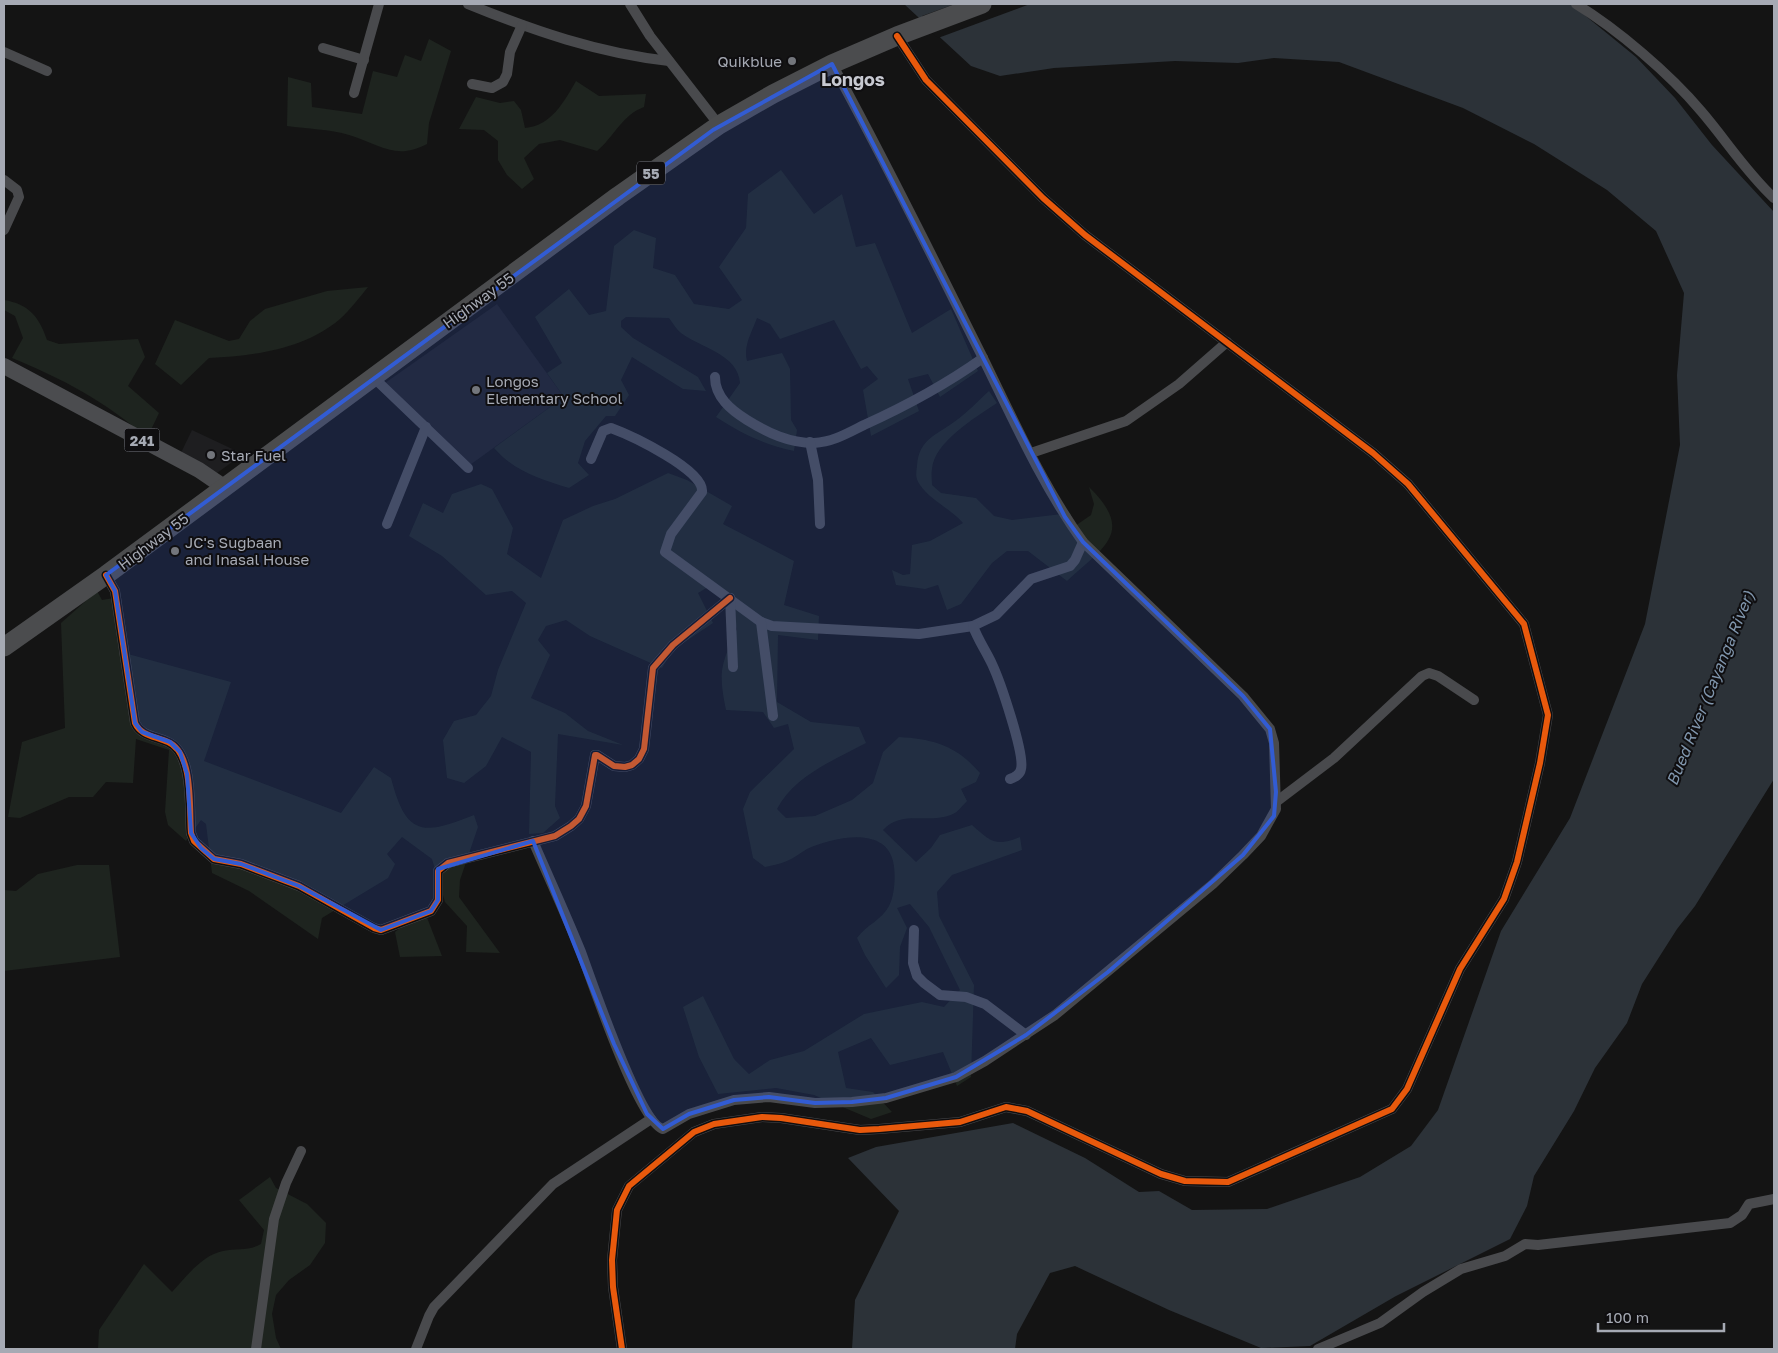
<svg xmlns="http://www.w3.org/2000/svg" width="1778" height="1353" font-family="'Golos Text',sans-serif">
	<rect width="100%" height="100%" fill="#141414"/>
	<!-- built -->
	<g fill="#1e1e20">
		<polygon points="497,304 564,397 470,465 385,383"/>
		<polygon points="192,430 243,454 217,473 180,455"/>
	</g>
	<!-- green -->
	<g fill="#1e241f">
		<path d="M429,39L451,51L429,123L427,144C395,161 380,144 349,135C330,129 307,129 287,126L288,77L311,83L312,107L362,114L373,71L397,77L405,55L421,61Z"/>
		<path d="M576,81L599,96L646,94L644,107C622,115 614,137 597,151L560,140L539,144L524,158L534,179L522,189L507,175L498,160V141L484,130L459,129L476,97L500,103L514,101L521,110L525,128C551,126 564,102 576,81Z"/>
		<path d="M781,170L814,214L842,194L856,247L875,243L912,333L951,309L978,371L940,397L928,374L908,379L919,411L871,436L863,390L878,379L867,366L861,369L834,320L780,339L770,324L757,318C752,332 743,346 747,361L782,353L790,369L791,420L797,430L794,451C762,444 743,434 716,417L740,383C738,354 701,348 681,333C676,329 673,323 669,318L626,317L621,321V327L633,338L698,377L706,391L683,389L632,357L621,380L629,395L615,416H606L585,441L578,463L589,475L569,488C540,479 514,471 494,448L564,397L547,373L562,363L535,317L569,289L589,315L606,311L614,246L634,230L656,238L653,268L675,275L694,304L729,309L742,300L719,267L746,228L748,194Z"/>
		<path d="M368,287C359,298 350,310 340,319C305,349 254,356 209,358L181,385L155,364L175,320L229,341L239,339L250,321L265,309L327,291Z"/>
		<path d="M4,300C28,304 39,316 47,340L59,344L138,339L145,357L128,386L159,413L147,438C107,402 61,378 12,358L23,338L15,316L4,310Z"/>
		<path d="M989,391L997,403C976,417 934,442 932,469C931,474 932,480 932,485L941,493L976,498L994,516L1012,520L1070,513L1075,526L1091,515L1094,504L1089,487C1136,533 1103,547 1067,581L1028,551H1007L992,563L961,604L947,610L938,585L925,589L896,585L892,570L903,575L910,574L912,545L930,541L963,523C950,508 931,501 920,485C915,478 916,474 917,466C919,439 935,436 954,422C967,413 978,401 989,391Z"/>
		<path d="M668,473L687,480L732,506L723,524L794,561L784,605L819,616L818,640L778,635L777,702L811,722L859,727L866,743C834,760 794,776 777,809L786,818L815,816L852,800L873,783L883,752L899,737C934,739 957,746 980,773L976,782L961,789L967,801C963,805 958,812 953,814C929,825 902,809 883,830L916,862L931,848L940,835L972,825C991,842 996,847 1020,837L1022,850L952,875L937,892L939,916L974,985L971,1077L957,1086L943,1052L890,1065L871,1038L838,1052L846,1088L873,1092L892,1112L871,1119L814,1095L776,1088L718,1094L699,1057L683,1007L703,996L734,1059L749,1074L770,1060L804,1051L864,1014L922,1002L944,1007L960,990L929,927L910,904L897,908L907,928L900,947L899,975L886,988L865,955L857,938C866,925 882,920 889,906C895,895 896,873 893,861C884,825 832,838 807,849C800,853 794,858 787,861C780,864 773,865 765,867L753,858L743,809L750,792L794,749L788,724L774,728L763,712L726,710C718,671 721,665 737,629L725,598L708,587L698,593L713,623L673,650L662,668L590,636L566,620L546,626L538,640L550,655L531,698L565,713L588,731L623,745L558,734L555,806L560,818L543,833L529,834L531,752L502,737L486,766L464,783L447,778L443,740L454,721L476,715L491,696L498,670L526,603L512,591L486,595L442,556L409,536L423,503L443,513L452,494L481,484L492,489L513,528L507,554L541,578L563,520L593,506L615,499Z"/>
		<path d="M97,591L102,600L120,597L128,654L231,682L204,761L341,813L374,767L391,778C406,836 422,836 474,815L478,827L460,880L459,897L500,953L466,952L467,926L445,902L432,859L402,837L387,854L395,864L388,878L322,918L318,939L249,891L212,873L206,824L201,820L186,841L168,825L165,812L169,750L136,739L133,783L106,782L93,797H69L20,818L8,817L22,742L65,728L61,623Z"/>
		<polygon points="77,865 109,865 120,957 4,971 4,890 16,891 38,874"/>
		<polygon points="424,910 442,956 400,957 395,932"/>
		<path d="M270,1177L276,1188L307,1204L326,1223L325,1243L310,1265L289,1280L276,1295L272,1314L276,1338L281,1349H98L99,1330L144,1264L172,1292C186,1277 202,1255 223,1251C237,1248 249,1251 261,1244L264,1230L239,1200Z"/>
	</g>
	<!-- water -->
	<polygon fill="#2c3238" points="904,4 1571,4 1636,57 1675,98 1712,145 1774,212 1774,779 1695,906 1677,929 1642,984 1627,1023 1595,1068 1574,1111 1534,1176 1527,1206 1510,1239 1396,1296 1310,1346 1261,1348 1169,1310 1075,1266 1050,1273 1017,1334 1015,1349 852,1349 855,1300 899,1211 848,1158 876,1147 1013,1123 1085,1158 1139,1192 1159,1191 1192,1210 1267,1209 1360,1177 1411,1146 1438,1110 1501,931 1570,818 1645,624 1680,445 1677,375 1684,293 1656,231 1607,190 1534,144 1463,108 1339,62 1274,58 1238,63 1175,61 1054,68 1000,76 971,66"/>
	<!-- pier -->
	<polygon fill="#141414" points="955,4 1030,4 938,38 926,27 922,16"/>
	<g fill="none" stroke-linecap="round" stroke-linejoin="round">
		<!-- street -->
		<g stroke="#494a4d" stroke-width="10">
			<path d="M468,4C534,31 598,53 669,61"/>
			<polyline points="630,4 650,36 719,125"/>
			<path d="M1576,4C1617,29 1670,74 1701,111C1726,140 1746,172 1774,198"/>
			<polyline points="323,48 364,60"/>
			<polyline points="4,52 47,71"/>
			<polyline points="472,84 492,88 503,82 507,74 510,52 522,25"/>
			<polyline points="354,93 379,4"/>
			<polyline points="4,180 17,190 19,197 4,230"/>
			<polyline points="373,377 468,468"/>
			<path d="M715,377C715,397 731,410 747,420C768,433 789,443 814,443C833,442 848,433 864,425C906,406 945,385 983,358"/>
			<polyline points="810,442 818,480 820,524"/>
			<polyline points="1031,453 1126,421 1179,384 1227,342"/>
			<path d="M591,459L603,431L611,428C630,435 705,470 702,492L671,534L665,552L761,622L772,626L919,634L973,626L996,615L1031,579L1070,566L1075,560L1083,542"/>
			<polyline points="387,524 426,427"/>
			<path d="M106,575L115,591L135,723C141,736 155,736 168,742C194,753 189,809 191,833L194,841L214,859L241,864L299,886L374,928L381,930L431,911L438,900V871L448,863L555,836L571,826L579,819L586,806L595,755H597L614,766L625,767L632,765L639,759L644,749L653,668L673,645L730,598"/>
			<polyline points="730,598 733,667"/>
			<polyline points="761,622 773,716"/>
			<path d="M973,626C978,640 986,651 992,664C1000,681 1025,754 1021,769C1020,775 1015,777 1010,779"/>
			<polyline points="1276,802 1334,758 1422,676 1429,673 1438,676 1474,700"/>
			<path d="M533,841C549,878 566,915 581,952C591,979 640,1124 663,1129L689,1114L734,1100L769,1097L815,1103L852,1102L886,1098L956,1077L985,1061L1055,1015L1213,884L1243,855L1261,836L1276,809L1274,743L1270,729L1243,696L1083,542C1042,485 1013,419 982,356C933,258 885,160 832,64"/>
			<polyline points="914,930 913,963 917,976 924,983 940,995 966,997 985,1004 1026,1035"/>
			<polyline points="256,1349 274,1219 286,1183 301,1151"/>
			<polyline points="416,1349 429,1316 434,1307 553,1184 651,1119"/>
			<polyline points="622,1349 613,1287 612,1260 617,1210 629,1186 694,1132 714,1124 762,1117 781,1118 860,1130 879,1129 960,1122 1006,1107 1027,1111 1161,1174 1185,1181 1228,1182 1392,1109 1407,1089 1460,969 1504,899 1517,862 1540,763 1548,715 1524,624 1408,484 1373,453 1085,235 1043,198 926,80 897,36"/>
			<polyline points="1318,1349 1380,1323 1423,1292 1461,1269 1505,1256 1525,1244 1538,1245 1730,1223 1742,1215 1749,1204 1774,1199"/>
		</g>
		<!-- primary -->
		<polyline stroke="#4b4c4f" stroke-width="16" points="4,366 199,470 224,487"/>
		<!-- highway -->
		<polyline stroke="#4b4c4e" stroke-width="19" points="4,647 106,575 618,196 719,125 773,94 832,64 897,36 982,4"/>
		<!-- cycleway casing -->
		<g stroke="#0f0e10" stroke-width="9">
			<g id="cycleway">
				<path d="M106,575L115,591L135,723C141,736 155,736 168,742C194,753 189,809 191,833L194,841L214,859L241,864L299,886L374,928L381,930L431,911L438,900V871L448,863L555,836L571,826L579,819L586,806L595,755H597L614,766L625,767L632,765L639,759L644,749L653,668L673,645L730,598"/>
				<polyline points="622,1349 613,1287 612,1260 617,1210 629,1186 694,1132 714,1124 762,1117 781,1118 860,1130 879,1129 960,1122 1006,1107 1027,1111 1161,1174 1185,1181 1228,1182 1392,1109 1407,1089 1460,969 1504,899 1517,862 1540,763 1548,715 1524,624 1408,484 1373,453 1085,235 1043,198 926,80 897,36"/>
			</g>
		</g>
		<!-- cycleway -->
		<use href="#cycleway" stroke="#e8590c" stroke-width="6"/>
	</g>
	<!-- marked area -->
	<path fill="#325cd3" fill-opacity="0.2" stroke="#325cd3" stroke-width="4" stroke-linejoin="round" d="M832,64L1065,517L1083,542L1243,696L1270,729L1276,792L1274,816L1243,855L1108,972L1026,1035L956,1077L886,1098L852,1102L815,1103L769,1097L734,1100L689,1114L663,1129L647,1114L614,1044L533,841L438,869V900L431,911L381,930L299,886L241,864L214,859L201,848L191,833L187,774L180,752L170,742L142,732L135,723L115,591L106,575L713,130Z"/>
	<!-- markers -->
	<g fill="#73767c" stroke="#0f0e10" stroke-width="2">
		<circle cx="792" cy="61" r="5"/>
		<circle cx="476" cy="390" r="5"/>
		<circle cx="211" cy="455" r="5"/>
		<circle cx="175" cy="551" r="5"/>
	</g>
	<g text-anchor="middle" dominant-baseline="central" stroke-width="4" stroke-linejoin="round" paint-order="stroke">
		<!-- shield labels -->
		<g fill="#0f0e10" stroke="#797b83" stroke-width="1">
			<rect x="637" y="161.5" width="28" height="23" rx="4"/>
			<rect x="124.5" y="428.5" width="35" height="23" rx="4"/>
		</g>
		<g font-size="14" font-weight="bold" fill="#a6aab4">
			<text x="651" y="173">55</text>
			<text x="142" y="440">241</text>
		</g>
		<!-- poi labels -->
		<g font-size="15" fill="#a6aab4" stroke="#0f0e10" text-anchor="start">
			<text x="782" y="61" text-anchor="end">Quikblue</text>
			<text x="486" y="381">Longos<tspan x="486" dy="17">Elementary School</tspan></text>
			<text x="221" y="455">Star Fuel</text>
			<text x="185" y="542">JC's Sugbaan<tspan x="185" dy="17">and Inasal House</tspan></text>
		</g>
		<!-- street labels -->
		<g font-size="15" fill="#a6aab4" stroke="#0f0e10">
			<text transform="translate(478 300) rotate(-36)">Highway 55</text>
			<text transform="translate(153 541) rotate(-37)">Highway 55</text>
		</g>
		<!-- water labels -->
		<g font-size="16" font-style="italic" fill="#8096ad" stroke="#0f0e10">
			<text transform="translate(1710 688) rotate(-68)">Bued River (Cayanga River)</text>
		</g>
		<!-- quarter labels -->
		<g font-size="18" font-weight="bold" fill="#c7c9d1" stroke="#0f0e10">
			<text x="853" y="79">Longos</text>
		</g>
	</g>
	<!-- border -->
	<rect width="1778" height="1353" fill="none" stroke="#a6aab4" stroke-width="10"/>
	<!-- scale -->
	<path d="M1598 1323v8h126v-8" fill="none" stroke="#a6aab4" stroke-width="2.5"/>
	<text x="1606" y="1323" font-size="15" fill="#a6aab4" stroke="#0f0e10" stroke-width="4" paint-order="stroke">100 m</text>
</svg>
